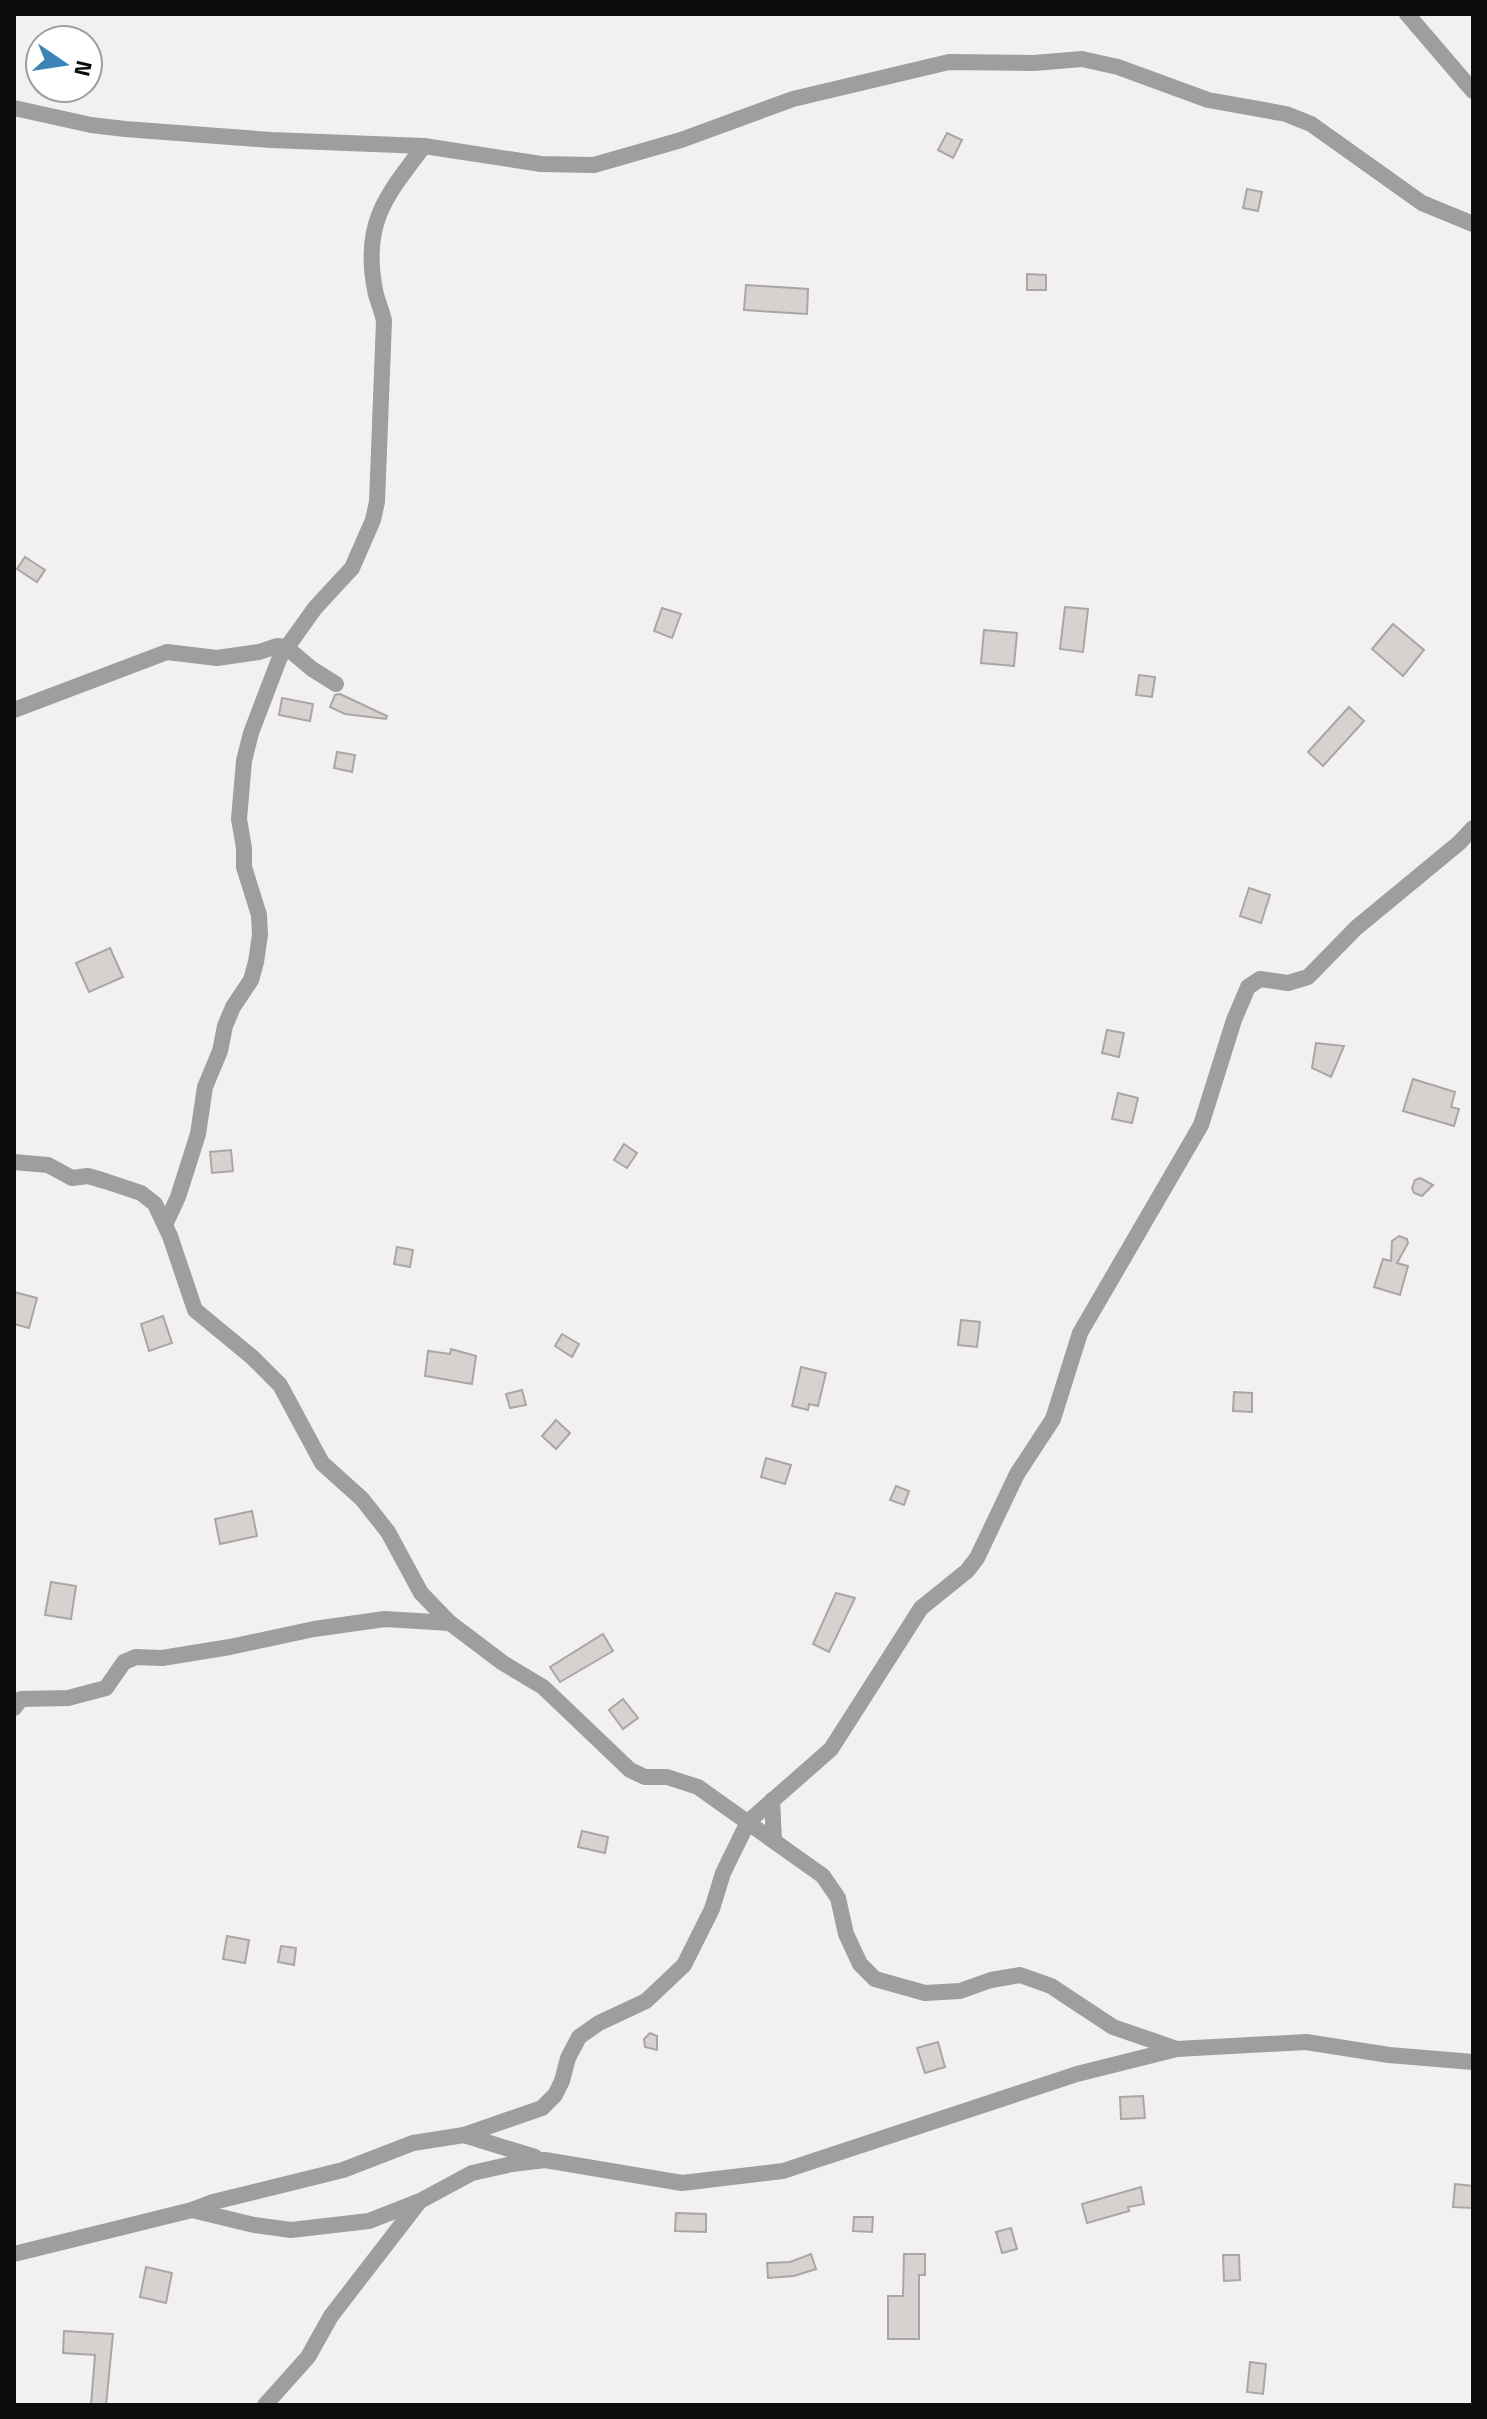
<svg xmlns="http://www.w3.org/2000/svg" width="1487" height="2419" font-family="'Titillium Web',sans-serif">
	<rect width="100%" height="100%" fill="#f3f0f4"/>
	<!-- building -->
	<g fill="#d5d2cf" stroke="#a9a6a3" stroke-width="2">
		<polygon points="947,133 962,140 953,158 938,150"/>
		<polygon points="1247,189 1262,192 1258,211 1243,208"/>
		<polygon points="1027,274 1046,275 1046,290 1027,290"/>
		<polygon points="746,285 808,289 807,314 744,310"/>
		<polygon points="25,557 45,570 37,582 17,569"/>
		<polygon points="1065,607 1088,609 1083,652 1060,649"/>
		<polygon points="662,608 681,614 672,638 654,631"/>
		<polygon points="1393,624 1424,650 1403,676 1372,649"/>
		<polygon points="984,630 1017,633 1014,666 981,663"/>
		<polygon points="1139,675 1155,677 1152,697 1136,695"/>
		<polygon points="340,694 387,716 386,719 345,714 330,707 335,695"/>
		<polygon points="282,698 313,704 310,721 279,715"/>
		<polygon points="1349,707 1364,721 1323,766 1308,752"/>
		<polygon points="337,752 355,755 352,772 334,768"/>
		<polygon points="1249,888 1270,895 1261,923 1240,916"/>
		<polygon points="110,948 123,977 89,992 76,963"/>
		<polygon points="1107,1030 1124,1033 1119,1057 1102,1053"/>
		<polygon points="1316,1043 1344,1046 1331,1077 1312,1068"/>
		<polygon points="1413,1079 1455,1092 1451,1107 1459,1109 1454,1126 1403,1111"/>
		<polygon points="1118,1093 1138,1098 1132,1123 1112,1119"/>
		<polygon points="624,1144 637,1153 627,1168 614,1160"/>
		<polygon points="231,1150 233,1171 212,1173 210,1152"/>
		<polygon points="1420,1178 1433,1185 1422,1196 1414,1193 1412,1188 1415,1180"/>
		<polygon points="1399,1236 1407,1239 1408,1243 1397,1263 1408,1266 1400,1295 1374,1287 1383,1259 1391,1261 1392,1241"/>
		<polygon points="397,1247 413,1250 410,1267 394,1264"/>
		<polygon points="14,1292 37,1298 29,1328 14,1324"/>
		<polygon points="163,1316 172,1343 149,1351 141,1324"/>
		<polygon points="961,1320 980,1322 977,1347 958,1345"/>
		<polygon points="562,1334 579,1344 572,1357 555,1346"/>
		<polygon points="451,1349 476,1356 472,1384 425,1376 428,1351 450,1354"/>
		<polygon points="801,1367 826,1373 818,1406 809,1404 808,1410 792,1406"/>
		<polygon points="522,1390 526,1405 510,1408 506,1394"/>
		<polygon points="1234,1392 1252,1393 1252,1412 1233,1411"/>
		<polygon points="556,1420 570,1433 556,1449 542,1436"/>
		<polygon points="766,1458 791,1465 785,1484 761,1477"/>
		<polygon points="896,1486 909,1491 904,1505 890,1500"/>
		<polygon points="252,1511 257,1536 220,1544 215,1519"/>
		<polygon points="51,1582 76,1586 71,1619 45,1615"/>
		<polygon points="836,1593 855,1598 829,1652 813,1644"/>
		<polygon points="603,1634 613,1651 560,1682 550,1667"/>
		<polygon points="623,1699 638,1718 623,1729 609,1710"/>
		<polygon points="582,1831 608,1837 605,1853 578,1847"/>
		<polygon points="227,1936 249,1940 245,1963 223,1959"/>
		<polygon points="281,1946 296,1948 294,1965 278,1962"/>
		<polygon points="650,2033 657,2036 657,2050 645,2047 644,2039"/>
		<polygon points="938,2042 945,2067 925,2073 917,2048"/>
		<polygon points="1143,2096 1145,2118 1121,2119 1120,2097"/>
		<polygon points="1455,2184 1473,2186 1473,2208 1453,2207"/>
		<polygon points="1141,2187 1144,2204 1128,2207 1129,2211 1087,2223 1082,2204"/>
		<polygon points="676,2213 706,2214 706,2232 675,2231"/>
		<polygon points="854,2217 873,2217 872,2232 853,2231"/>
		<polygon points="1011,2228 1017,2249 1002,2253 996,2232"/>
		<polygon points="811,2254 816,2269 794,2276 768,2278 767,2263 790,2262"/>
		<polygon points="904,2254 925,2254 925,2275 919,2275 919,2339 888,2339 888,2296 903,2296"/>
		<polygon points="1223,2255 1239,2255 1240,2280 1224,2281"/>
		<polygon points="146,2267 172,2273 166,2303 140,2297"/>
		<polygon points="64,2331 113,2334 106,2405 91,2405 95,2355 63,2353"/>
		<polygon points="1250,2362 1266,2364 1263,2394 1247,2392"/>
	</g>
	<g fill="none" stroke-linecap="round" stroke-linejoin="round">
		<!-- street -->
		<g stroke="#9f9d9d" stroke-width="16">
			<polyline points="1407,14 1473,91"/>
			<polyline points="14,108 91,125 125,129 271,140 424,146 541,164 594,165 681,140 793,99 949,62 1034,63 1082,59 1118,67 1208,100 1286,114 1311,124 1422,203 1473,224"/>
			<polyline points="14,710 167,652 217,658 259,652 277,646 286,647 312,669 336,684"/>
			<polyline points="14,1162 48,1165 72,1178 88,1176 105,1181 141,1193 155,1204 170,1236 195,1310 252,1357 280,1385 322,1463 362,1499 388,1532 421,1593 450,1623 503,1663 543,1687 630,1770 645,1777 667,1777 698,1787 823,1876 838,1898 846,1934 860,1964 875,1979 925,1993 960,1991 991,1980 1020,1975 1051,1986 1113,2027 1177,2049"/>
			<path d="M165,1225L178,1197L198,1134L205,1087L220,1051L225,1026L233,1007L251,980L256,962L260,935L259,915L244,867V848L239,819L244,761L251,733L280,657L315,608L352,568L373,520L377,502L384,321C382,310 377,301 375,290C362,223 386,196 424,146"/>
			<polyline points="14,1708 21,1699 68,1698 106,1688 124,1662 136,1657 162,1658 230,1647 314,1629 385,1619 450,1623"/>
			<polyline points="772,1800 774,1840"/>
			<polyline points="464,2135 535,2157"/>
			<polyline points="192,2210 213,2202 343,2170 413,2143 464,2135 542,2108 555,2095 562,2081 568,2058 579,2037 599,2023 646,2001 684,1965 712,1909 723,1873 748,1822 831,1749 921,1608 967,1571 977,1558 1017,1474 1053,1419 1080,1333 1201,1125 1234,1020 1248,987 1260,979 1288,983 1308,977 1356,928 1459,843 1473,828"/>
			<polyline points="14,2254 192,2210 254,2225 291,2230 369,2221 420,2201 472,2173 512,2164 545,2160 682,2183 783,2171 1077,2074 1177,2049 1306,2042 1389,2055 1473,2062"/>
			<polyline points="265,2405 308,2357 331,2316 419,2202"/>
		</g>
	</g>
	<!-- border -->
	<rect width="1487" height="2419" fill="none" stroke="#0d0c0d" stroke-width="32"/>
	<!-- north arrow -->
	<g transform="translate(64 64) rotate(103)"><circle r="38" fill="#ffffff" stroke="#9e9e9e" stroke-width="2"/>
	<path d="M0-6L14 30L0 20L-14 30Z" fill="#3a84b8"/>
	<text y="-12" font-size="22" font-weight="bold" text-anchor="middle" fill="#0d0c0d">N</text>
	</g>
</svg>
